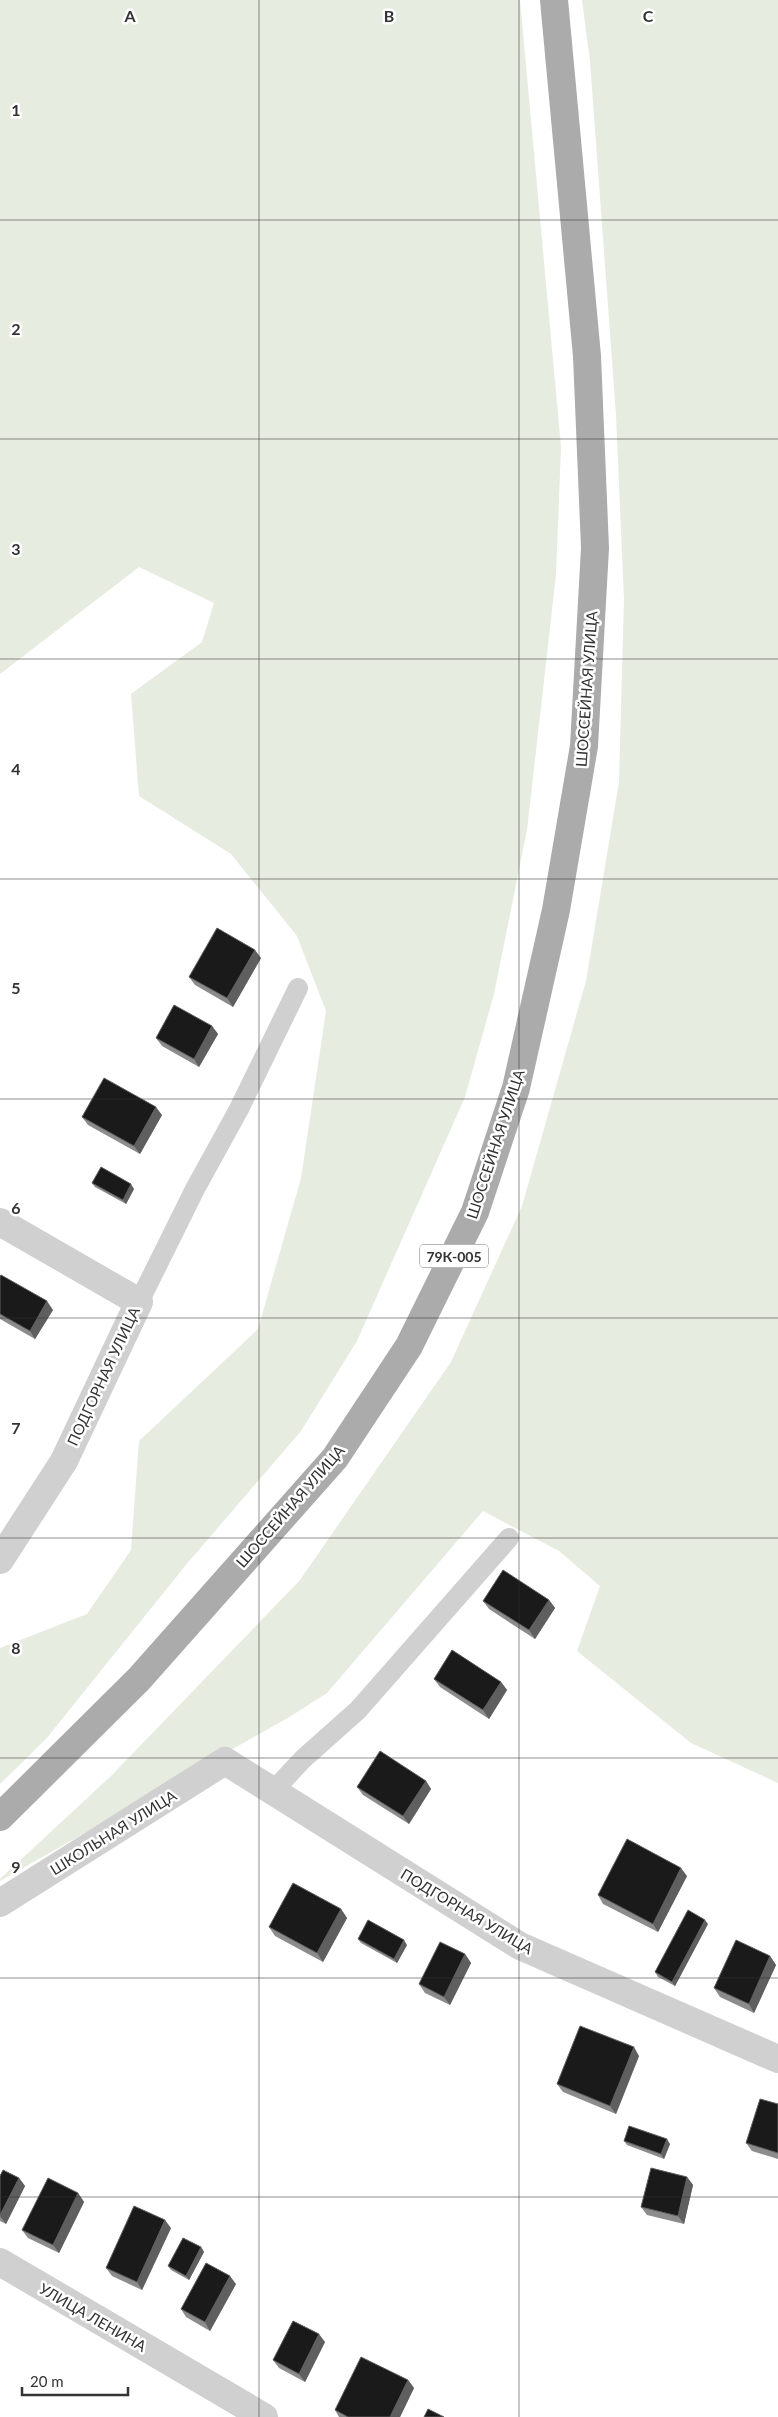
<svg xmlns="http://www.w3.org/2000/svg" width="778" height="2417" font-family="Lato,sans-serif">
	<rect width="100%" height="100%" fill="#fff"/>
	<!-- green -->
	<g fill="#e6ecdf">
		<polygon points="0,0 520,0 561,447 556,575 527,830 494,994 465,1097 357,1341 301,1431 185,1566 46,1739 0,1784 0,1648 87,1614 131,1550 139,1441 258,1329 301,1178 326,1011 297,936 231,854 139,796 131,694 202,642 214,603 139,567 0,674"/>
		<polygon points="582,0 778,0 778,1783 691,1743 577,1651 600,1586 559,1551 483,1511 327,1693 291,1716 0,1881 0,1879 111,1776 300,1580 451,1362 522,1206 586,981 619,782 624,599 616,415 590,61"/>
	</g>
	<g fill="none" stroke-linecap="round" stroke-linejoin="round">
		<!-- service -->
		<g stroke="#d0d0d0" stroke-width="20">
			<polyline points="139,1302 195,1189 239,1109 298,988"/>
			<polyline points="274,1790 303,1759 358,1710 509,1538"/>
		</g>
		<!-- minor -->
		<g stroke="#d0d0d0" stroke-width="28">
			<polyline points="0,1222 139,1302 64,1461 0,1560"/>
			<polyline points="0,1903 225,1761 520,1946 778,2059"/>
			<polyline points="0,2262 264,2417"/>
		</g>
		<!-- primary -->
		<polyline stroke="#ababab" stroke-width="28" points="0,1817 139,1679 335,1458 409,1346 475,1212 516,1088 556,910 584,746 595,548 587,356 554,0"/>
	</g>
	<!-- wall -->
	<g fill="#8c8c8c">
		<polygon points="261,958 233,1007 195,985 189,977"/>
		<polygon points="212,1026 218,1034 199,1067 162,1046 156,1038"/>
		<polygon points="162,1115 140,1154 88,1125 82,1117"/>
		<polygon points="92,1183 134,1189 126,1204 95,1187"/>
		<polygon points="0,1276 53,1310 35,1339 0,1319"/>
		<polygon points="549,1600 555,1608 535,1639 489,1609 483,1601"/>
		<polygon points="434,1679 501,1682 507,1690 489,1719 440,1687"/>
		<polygon points="426,1781 431,1789 409,1824 363,1795 357,1787"/>
		<polygon points="687,1876 658,1932 603,1904 598,1895"/>
		<polygon points="341,1909 347,1918 323,1962 275,1936 269,1927"/>
		<polygon points="708,1924 675,1986 658,1977 655,1972"/>
		<polygon points="358,1939 407,1945 397,1963 361,1943"/>
		<polygon points="465,1954 471,1963 450,2005 425,1993 419,1984"/>
		<polygon points="770,1956 776,1965 754,2013 720,1997 714,1988"/>
		<polygon points="639,2056 616,2114 563,2092 557,2084"/>
		<polygon points="778,2104 778,2159 752,2151 746,2143"/>
		<polygon points="624,2141 670,2144 664,2159 627,2145"/>
		<polygon points="0,2176 19,2178 25,2186 6,2224 0,2221"/>
		<polygon points="687,2177 693,2185 684,2224 647,2215 641,2207"/>
		<polygon points="78,2193 84,2202 59,2253 28,2238 22,2230"/>
		<polygon points="171,2228 142,2290 112,2276 106,2268"/>
		<polygon points="201,2247 204,2252 189,2280 171,2270 168,2266"/>
		<polygon points="236,2284 210,2331 186,2317 181,2309"/>
		<polygon points="325,2342 305,2382 279,2368 273,2360"/>
		<polygon points="408,2380 414,2388 400,2417 339,2417 335,2410"/>
	</g>
	<!-- shaded-wall -->
	<g fill="#5f5f5f">
		<polygon points="255,950 261,958 233,1007 227,998"/>
		<polygon points="212,1026 218,1034 199,1067 194,1059"/>
		<polygon points="156,1107 162,1115 140,1154 134,1146"/>
		<polygon points="131,1184 134,1189 126,1204 123,1200"/>
		<polygon points="47,1301 53,1310 35,1339 30,1331"/>
		<polygon points="549,1600 555,1608 535,1639 529,1630"/>
		<polygon points="501,1682 507,1690 489,1719 483,1710"/>
		<polygon points="426,1781 431,1789 409,1824 403,1816"/>
		<polygon points="681,1868 687,1876 658,1932 653,1924"/>
		<polygon points="341,1909 347,1918 323,1962 317,1953"/>
		<polygon points="705,1920 708,1924 675,1986 672,1982"/>
		<polygon points="404,1940 407,1945 397,1963 394,1959"/>
		<polygon points="465,1954 471,1963 450,2005 444,1997"/>
		<polygon points="770,1956 776,1965 754,2013 749,2004"/>
		<polygon points="634,2047 639,2056 616,2114 610,2106"/>
		<polygon points="667,2139 670,2144 664,2159 661,2154"/>
		<polygon points="687,2177 693,2185 684,2224 678,2216"/>
		<polygon points="19,2178 25,2186 6,2224 0,2216"/>
		<polygon points="78,2193 84,2202 59,2253 53,2245"/>
		<polygon points="165,2220 171,2228 142,2290 137,2282"/>
		<polygon points="201,2247 204,2252 189,2280 186,2276"/>
		<polygon points="230,2276 236,2284 210,2331 205,2322"/>
		<polygon points="319,2334 325,2342 305,2382 299,2374"/>
		<polygon points="408,2380 414,2388 400,2417 390,2417"/>
	</g>
	<!-- building -->
	<g fill="#1a1a1a" stroke="#5f5f5f">
		<polygon points="217,928 255,950 227,998 189,977"/>
		<polygon points="174,1005 212,1026 194,1059 156,1038"/>
		<polygon points="104,1078 156,1107 134,1146 82,1117"/>
		<polygon points="101,1167 131,1184 123,1200 92,1183"/>
		<polygon points="1,1275 47,1301 30,1331 0,1314 0,1276"/>
		<polygon points="503,1570 549,1600 529,1630 483,1601"/>
		<polygon points="452,1650 501,1682 483,1710 434,1679"/>
		<polygon points="380,1751 426,1781 403,1816 357,1787"/>
		<polygon points="627,1839 681,1868 653,1924 598,1895"/>
		<polygon points="293,1883 341,1909 317,1953 269,1927"/>
		<polygon points="688,1910 705,1920 672,1982 655,1972"/>
		<polygon points="368,1920 404,1940 394,1959 358,1939"/>
		<polygon points="736,1940 770,1956 749,2004 714,1988"/>
		<polygon points="440,1942 465,1954 444,1997 419,1984"/>
		<polygon points="580,2026 634,2047 610,2106 557,2084"/>
		<polygon points="760,2099 778,2104 778,2153 746,2143"/>
		<polygon points="629,2126 667,2139 661,2154 624,2141"/>
		<polygon points="651,2168 687,2177 678,2216 641,2207"/>
		<polygon points="3,2170 19,2178 0,2215 0,2176"/>
		<polygon points="48,2178 78,2193 53,2245 22,2230"/>
		<polygon points="134,2206 165,2220 137,2282 106,2268"/>
		<polygon points="183,2238 201,2247 186,2276 168,2266"/>
		<polygon points="206,2263 230,2276 205,2322 181,2309"/>
		<polygon points="293,2321 319,2334 299,2374 273,2360"/>
		<polygon points="361,2357 408,2380 390,2417 348,2417 335,2410"/>
		<polygon points="428,2409 444,2417 424,2417"/>
	</g>
	<!-- grid -->
	<path fill="none" stroke="#333" stroke-width="1" stroke-opacity="0.55" d="M259,0V2417M519,0V2417M0,220H778M0,439H778M0,659H778M0,879H778M0,1099H778M0,1318H778M0,1538H778M0,1758H778M0,1978H778M0,2197H778"/>
	<g text-anchor="middle" dominant-baseline="central" stroke-width="5" stroke-linejoin="round" paint-order="stroke">
		<!-- shield labels -->
		<rect fill="#fff" stroke="#707070" stroke-width="1" x="420" y="1244.5" width="68" height="23" rx="4"/>
		<g font-size="14" font-weight="bold" fill="#333">
			<text x="454" y="1256">79К-005</text>
		</g>
		<!-- street labels -->
		<g font-size="15" fill="#333" stroke="#fff">
			<text transform="translate(586 689) rotate(-86)">ШОССЕЙНАЯ УЛИЦА</text>
			<text transform="translate(495 1144) rotate(-72)">ШОССЕЙНАЯ УЛИЦА</text>
			<text transform="translate(103 1376) rotate(-65)">ПОДГОРНАЯ УЛИЦА</text>
			<text transform="translate(290 1506) rotate(-49)">ШОССЕЙНАЯ УЛИЦА</text>
			<text transform="translate(113 1832) rotate(-32)">ШКОЛЬНАЯ УЛИЦА</text>
			<text transform="translate(467 1911) rotate(31)">ПОДГОРНАЯ УЛИЦА</text>
			<text transform="translate(93 2317) rotate(30)">УЛИЦА ЛЕНИНА</text>
		</g>
	</g>
	<g font-size="16" text-anchor="middle" font-weight="bold" fill="#333" stroke="#fff" stroke-width="5" stroke-linejoin="round" paint-order="stroke">
		<text x="130" y="22">A</text>
		<text x="389" y="22">B</text>
		<text x="648" y="22">C</text>
		<text x="16" y="116">1</text>
		<text x="16" y="335">2</text>
		<text x="16" y="555">3</text>
		<text x="16" y="775">4</text>
		<text x="16" y="994">5</text>
		<text x="16" y="1214">6</text>
		<text x="16" y="1434">7</text>
		<text x="16" y="1654">8</text>
		<text x="16" y="1873">9</text>
	</g>
	<!-- scale -->
	<path d="M22 2387v8h106v-8" fill="none" stroke="#333333" stroke-width="2.5"/>
	<text x="30" y="2387" font-size="15" fill="#333333" stroke="#ffffff" stroke-width="4" paint-order="stroke">20 m</text>
</svg>
